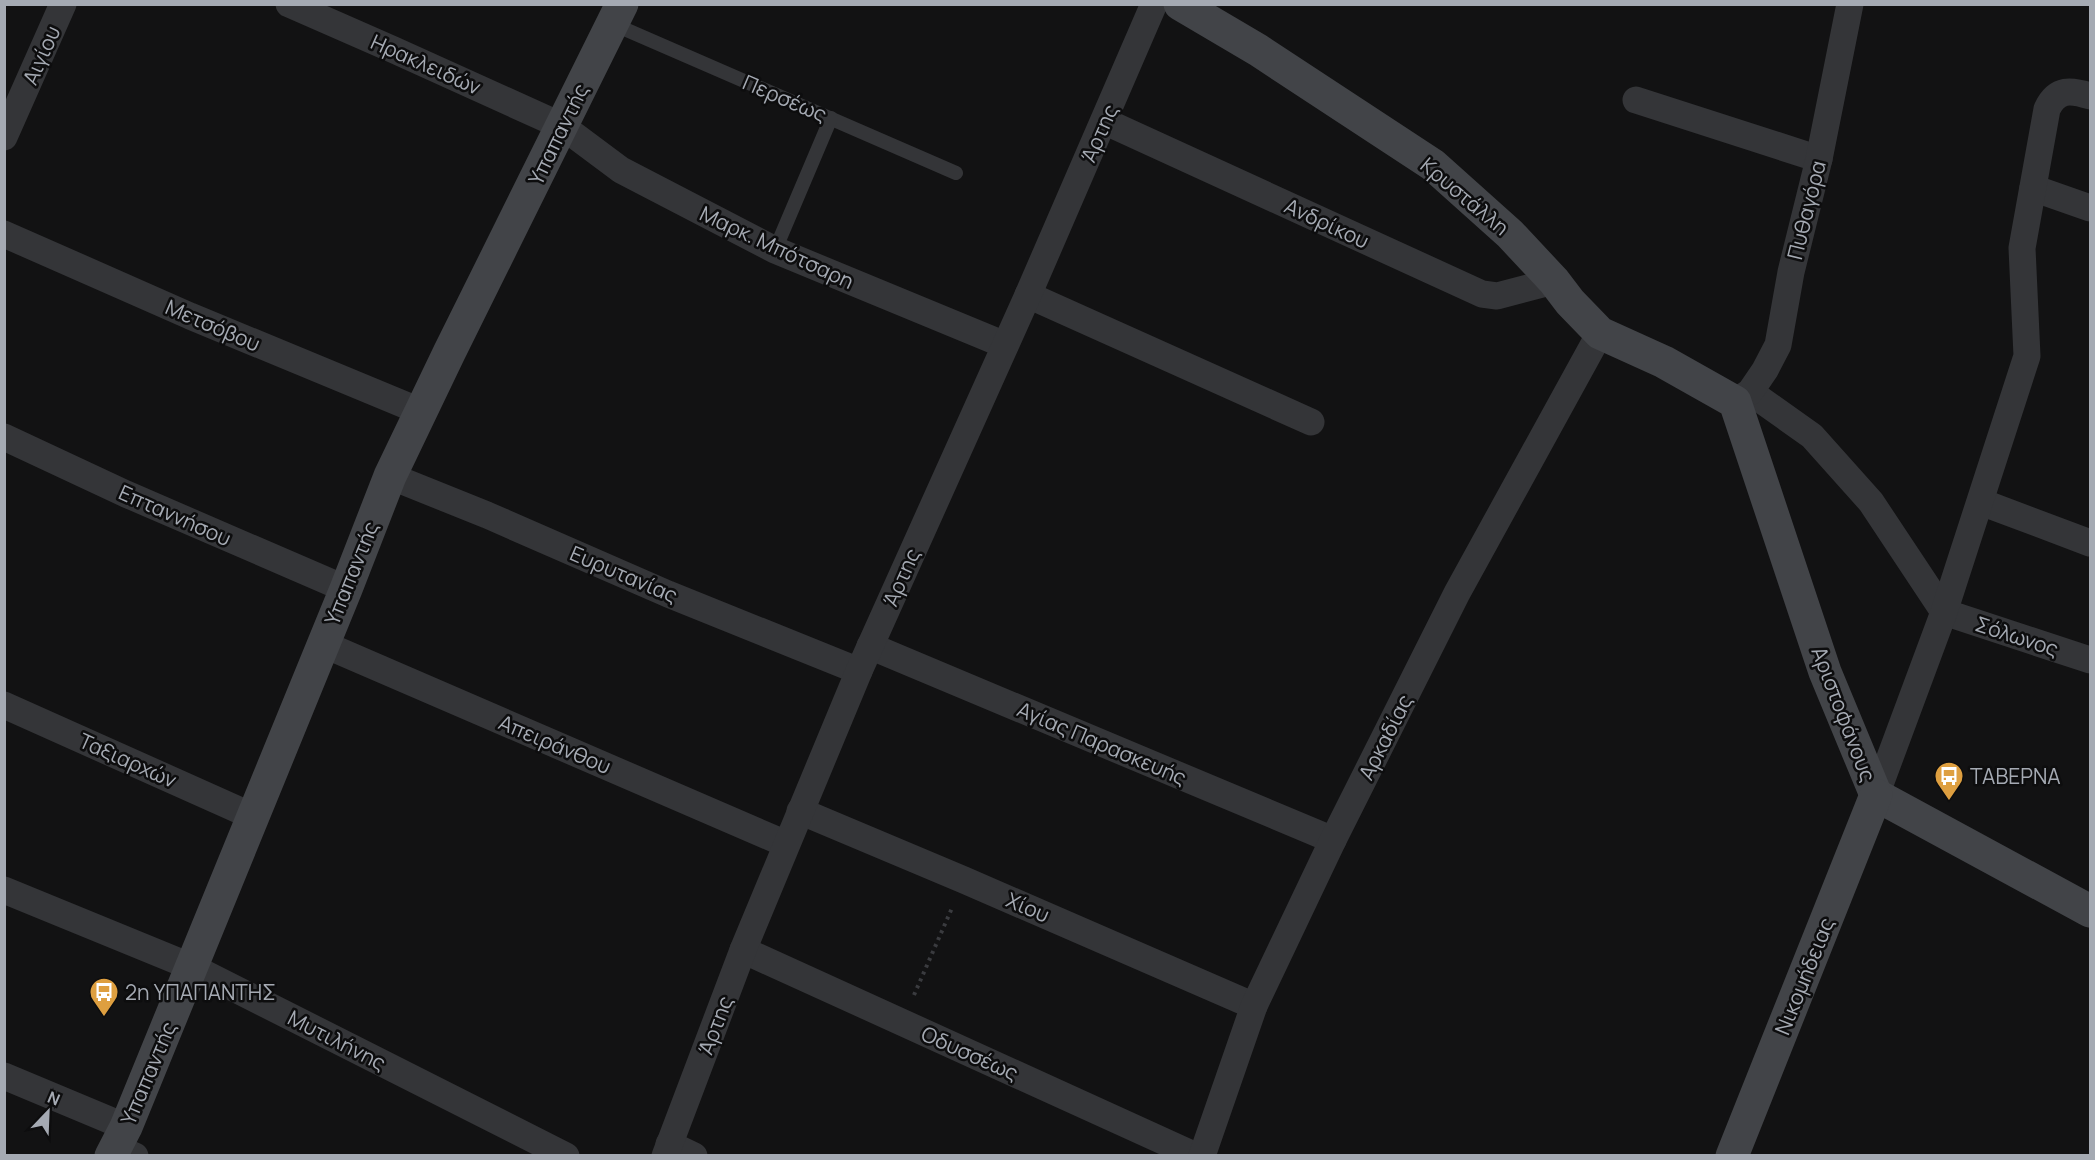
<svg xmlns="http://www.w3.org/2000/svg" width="2095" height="1160" font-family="Manrope,sans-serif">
	<rect width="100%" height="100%" fill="#121213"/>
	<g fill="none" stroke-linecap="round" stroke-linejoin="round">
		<!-- path -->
		<polyline stroke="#3a3b3f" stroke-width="4" stroke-dasharray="3 4.5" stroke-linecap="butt" points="914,995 952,908"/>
		<!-- lane -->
		<g stroke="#343538" stroke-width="14">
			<polyline points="613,24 956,173"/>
			<polyline points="775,250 831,118"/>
		</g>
		<!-- street -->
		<g stroke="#343538" stroke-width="27">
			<polyline points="289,4 394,50 562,126 621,170 775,250 1005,345"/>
			<polyline points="1636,100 1819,159"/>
			<polyline points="1104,121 1482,294 1497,296 1554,281"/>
			<polyline points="4,137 63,4"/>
			<polyline points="2033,188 2090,208"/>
			<polyline points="4,234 190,316 422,412"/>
			<polyline points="1028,295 1311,422"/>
			<polyline points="1750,392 1812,436 1871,502 1944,612 2090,660"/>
			<polyline points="1735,402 1750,392 1765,370 1778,345 1791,272 1819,159 1850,4"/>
			<polyline points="4,437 126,494 346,589"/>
			<polyline points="390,476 487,515 668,594 859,671"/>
			<polyline points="1981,502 2090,543"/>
			<polyline points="323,644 786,844"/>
			<polyline points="870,646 1333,840"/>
			<polyline points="4,705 252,816"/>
			<path d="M1876,795L1944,612L2027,356L2022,248L2047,109C2057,88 2071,90 2090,96"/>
			<polyline points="800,811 964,880 1254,1006"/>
			<polyline points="4,890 192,967 566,1156"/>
			<polyline points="743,950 1196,1156"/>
			<polyline points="4,1076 126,1127"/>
			<polyline points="669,1144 694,1156"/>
			<polyline points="115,1147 135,1156"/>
			<polyline points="665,1156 743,950 859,671 1028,295 1154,4"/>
			<polyline points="1202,1156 1254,1006 1333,840 1457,593 1600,333"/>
		</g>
		<!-- secondary -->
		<g stroke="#424448" stroke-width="33">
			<polyline points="1180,4 1258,50 1433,165 1510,234 1554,281 1570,302 1600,333 1664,362 1735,402 1825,672 1876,795 2090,911"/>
			<polyline points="111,1156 126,1127 346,589 390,476 449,353 622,4"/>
			<polyline points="1732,1156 1876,795"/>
		</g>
	</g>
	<!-- icons -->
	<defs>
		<g id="bus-pin" transform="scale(1.5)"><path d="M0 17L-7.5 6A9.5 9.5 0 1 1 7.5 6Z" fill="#de9f40" stroke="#0d0d0e"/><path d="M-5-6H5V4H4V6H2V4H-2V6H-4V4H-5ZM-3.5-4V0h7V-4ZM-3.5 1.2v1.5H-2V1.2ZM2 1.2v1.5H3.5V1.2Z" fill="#fff"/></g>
	</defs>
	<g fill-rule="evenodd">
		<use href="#bus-pin" x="1949" y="776"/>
		<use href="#bus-pin" x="104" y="992"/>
	</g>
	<g text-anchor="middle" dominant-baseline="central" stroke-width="5" stroke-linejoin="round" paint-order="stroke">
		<!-- street labels -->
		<g font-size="21" fill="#a5aab3" stroke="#0d0d0e">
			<text transform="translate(41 55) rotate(-66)">Αιγίου</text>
			<text transform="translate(426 64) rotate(24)">Ηρακλειδών</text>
			<text transform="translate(785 98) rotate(23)">Περσέως</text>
			<text transform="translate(1099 133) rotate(-66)">Άρτης</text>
			<text transform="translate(558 134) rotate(-64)">Υπαπαντής</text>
			<text transform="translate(1465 196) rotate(40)">Κρυστάλλη</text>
			<text transform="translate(1806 210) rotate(-76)">Πυθαγόρα</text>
			<text transform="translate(1327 223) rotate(25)">Ανδρίκου</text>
			<text transform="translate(777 247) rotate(25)">Μαρκ. Μπότσαρη</text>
			<text transform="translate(213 325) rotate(23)">Μετσόβου</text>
			<text transform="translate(175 515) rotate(24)">Επταννήσου</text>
			<text transform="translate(351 573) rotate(-68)">Υπαπαντής</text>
			<text transform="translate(624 574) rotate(23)">Ευρυτανίας</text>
			<text transform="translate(901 577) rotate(-66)">Άρτης</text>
			<text transform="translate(2017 636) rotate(18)">Σόλωνος</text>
			<text transform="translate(1844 714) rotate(69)">Αριστοφάνους</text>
			<text transform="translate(1385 737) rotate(-63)">Αρκαδίας</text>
			<text transform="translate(1102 743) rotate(23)">Αγίας Παρασκευής</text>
			<text transform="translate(555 744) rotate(23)">Απειράνθου</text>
			<text transform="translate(128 760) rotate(24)">Ταξιαρχών</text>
			<text transform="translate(1028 907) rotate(23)">Χίου</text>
			<text transform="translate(1804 976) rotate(-68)">Νικομήδειας</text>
			<text transform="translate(715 1025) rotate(-69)">Άρτης</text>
			<text transform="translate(337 1040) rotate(27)">Μυτιλήνης</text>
			<text transform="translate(970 1053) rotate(24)">Οδυσσέως</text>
			<text transform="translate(148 1073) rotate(-67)">Υπαπαντής</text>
		</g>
		<!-- poi labels -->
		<g font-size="21" fill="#a5aab3" stroke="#0d0d0e" text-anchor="start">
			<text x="1970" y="776">ΤΑΒΕΡΝΑ</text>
			<text x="125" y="992">2η ΥΠΑΠΑΝΤΗΣ</text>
		</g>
	</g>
	<!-- border -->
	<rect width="2095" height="1160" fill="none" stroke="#a5aab3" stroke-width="12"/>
	<!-- north arrow -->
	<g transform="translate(48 1112) rotate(23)" stroke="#0d0d0e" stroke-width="4.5" paint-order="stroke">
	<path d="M0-4.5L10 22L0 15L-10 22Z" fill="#a5aab3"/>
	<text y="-9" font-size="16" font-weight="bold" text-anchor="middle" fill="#a5aab3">N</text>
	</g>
</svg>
